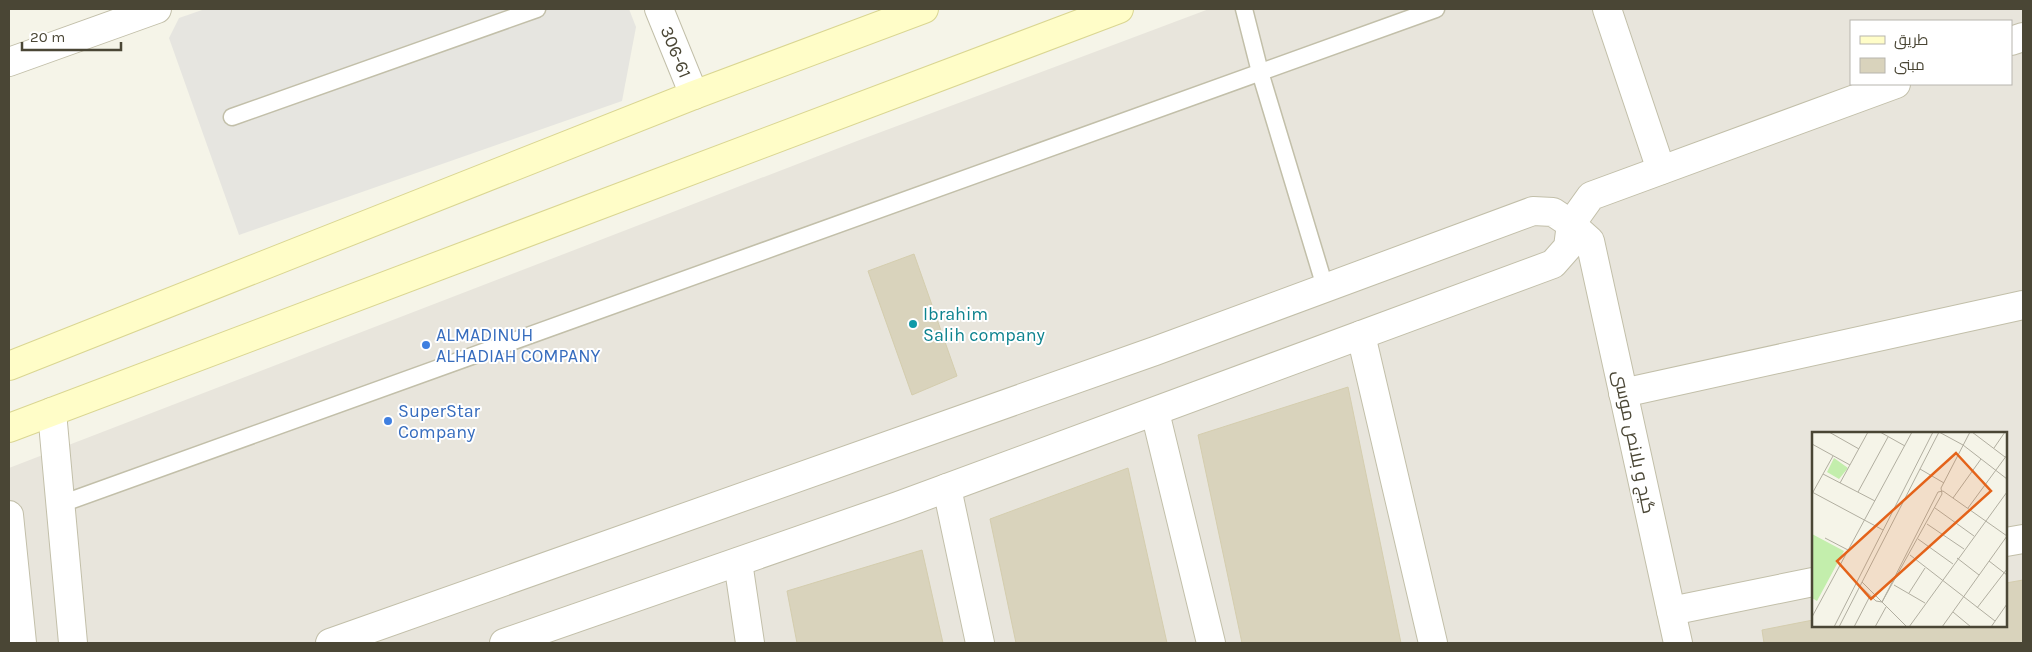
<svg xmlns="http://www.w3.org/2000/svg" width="2032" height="652" font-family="Karla,Cairo,sans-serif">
	<rect width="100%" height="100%" fill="#f5f4e8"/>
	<!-- industrial -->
	<path fill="#e8e5dc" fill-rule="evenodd" d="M1209,9H2023V643H9V468L857,141ZM1851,21H2011V84H1851ZM1813,433H2006V626H1813Z"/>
	<!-- parking -->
	<polygon fill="#e6e5e0" points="205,9 629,9 636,27 622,101 239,235 169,38 179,18"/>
	<!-- building -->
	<g fill="#d9d3bc" stroke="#d4cdae">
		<polygon points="914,254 957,376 912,395 868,271"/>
		<polygon points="1348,387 1401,643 1242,643 1198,435"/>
		<polygon points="1128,468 1167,643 1016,643 990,519"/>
		<polygon points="922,550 943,643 797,643 787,591"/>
		<polygon points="2023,580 2023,643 1764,643 1762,630 1813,620 1813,626 2006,626 2006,583"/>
	</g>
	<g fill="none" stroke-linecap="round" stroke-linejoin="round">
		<!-- lane casing -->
		<g stroke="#c2bfa9" stroke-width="19">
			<g id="lane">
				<polyline points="1244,9 1260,72 1325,287"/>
				<polyline points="232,117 537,9"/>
				<polyline points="61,504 1436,9"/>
			</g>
		</g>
		<!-- street casing -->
		<g stroke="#c2bfa9" stroke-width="30">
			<g id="street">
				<polyline points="659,9 694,95"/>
				<polyline points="1607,9 1661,170"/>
				<polyline points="2011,41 2023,37"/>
				<polyline points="9,62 157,9"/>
				<polyline points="1361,335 1433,643"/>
				<polyline points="1623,393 2023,305"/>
				<polyline points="52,412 73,643"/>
				<polyline points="1155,412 1211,643"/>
				<polyline points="947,488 980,643"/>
				<polyline points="9,515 22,643"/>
				<polyline points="2006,542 2023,539"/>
				<polyline points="738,562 750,643"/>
				<polyline points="1671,611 1813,582"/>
				<polyline points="330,643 1155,351 1533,211 1553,212 1571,224 1590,241 1678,643"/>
				<polyline points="504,643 898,506 1553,264 1568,247 1571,224 1591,196 1896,84"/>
			</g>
		</g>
		<!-- secondary casing -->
		<g stroke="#dad692" stroke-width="30">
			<g id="secondary">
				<polyline points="9,366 694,95 924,9"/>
				<polyline points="9,428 1119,9"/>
			</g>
		</g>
		<!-- lane -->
		<use href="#lane" stroke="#fff" stroke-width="16"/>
		<!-- street -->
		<use href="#street" stroke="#fff" stroke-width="28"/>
		<!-- secondary -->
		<use href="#secondary" stroke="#fffdc8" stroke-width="28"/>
	</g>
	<!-- markers -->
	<circle fill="#0f9aa8" stroke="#fff" stroke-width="2" cx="913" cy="324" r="5"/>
	<g fill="#3f7fe0" stroke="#fff" stroke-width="2">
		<circle cx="426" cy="345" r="5"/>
		<circle cx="388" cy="421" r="5"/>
	</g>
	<g text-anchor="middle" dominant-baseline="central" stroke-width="4" stroke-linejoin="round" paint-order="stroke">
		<!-- street labels -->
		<g font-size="18" fill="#4a4635" stroke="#fff">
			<text transform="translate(676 52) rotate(68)">306-61</text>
			<text transform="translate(1634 442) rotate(78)">گيج و بلانص موسى</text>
		</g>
		<!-- culture labels -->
		<g font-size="18" fill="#0d838f" stroke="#fff" text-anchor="start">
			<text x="923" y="314">Ibrahim<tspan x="923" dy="21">Salih company</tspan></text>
		</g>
		<!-- shop labels -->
		<g font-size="18" fill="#366cbe" stroke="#fff" text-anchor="start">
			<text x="436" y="335">ALMADINUH<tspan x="436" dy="21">ALHADIAH COMPANY</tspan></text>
			<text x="398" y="411">SuperStar<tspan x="398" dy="21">Company</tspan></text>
		</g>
	</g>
	<!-- overview -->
	<g transform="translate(1812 432)">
		<rect width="195" height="195" fill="#f5f4e8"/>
		<path d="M22,26L36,36L27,47L15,40ZM0,102L32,119L5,169L0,166Z" fill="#c3eeac"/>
		<path fill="none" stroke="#b1aea0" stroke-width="1" d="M17,0L47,17M68,0L93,14M127,0L151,13L195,47M160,0L193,25M0,12L38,33M182,16L193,0M108,37L132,51M11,42L63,69M28,51L56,0M0,60L71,98M1,60L21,24M46,60L76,5M141,66L169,27M123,76L162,104M156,76L195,23M115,92L152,117M13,106L36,118M106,107L141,132M98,123L183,189M145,126L167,143M177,129L195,143M82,153L113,171M48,154L64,169L70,170L50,150M97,161L113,136M70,170L126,60L131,59L195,104L130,195M70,170L130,62L129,56L158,0M70,170L95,195M165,176L195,137M141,180L159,195M0,185L100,0M22,195L121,0M27,195L127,0M42,195L58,164M63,195L74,175M97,195L195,60M179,195L195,172"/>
		<path fill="#e4631a" fill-opacity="0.15" stroke="#e4631a" stroke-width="2.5" d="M144,21L179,59L59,167L25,129Z"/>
		<rect width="195" height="195" fill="none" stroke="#4a4635" stroke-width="2.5"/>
	</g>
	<!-- border -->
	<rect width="2032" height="652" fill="none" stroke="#4a4635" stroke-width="20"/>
	<!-- legend -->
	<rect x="1850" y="20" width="162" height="65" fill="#ffffff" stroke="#b7b5ae"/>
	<rect x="1860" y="36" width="25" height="8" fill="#fffdc8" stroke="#b7b5ae"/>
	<text x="1894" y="45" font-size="15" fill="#4a4635">طريق</text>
	<rect x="1860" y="58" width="25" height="15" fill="#d9d3bc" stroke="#b7b5ae"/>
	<text x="1894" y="70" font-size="15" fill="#4a4635">مبنى</text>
	<!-- scale -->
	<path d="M22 42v8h99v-8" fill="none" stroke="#4a4635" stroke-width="2.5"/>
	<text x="30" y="42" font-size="15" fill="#4a4635" stroke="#ffffff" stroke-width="4" paint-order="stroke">20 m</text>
</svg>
